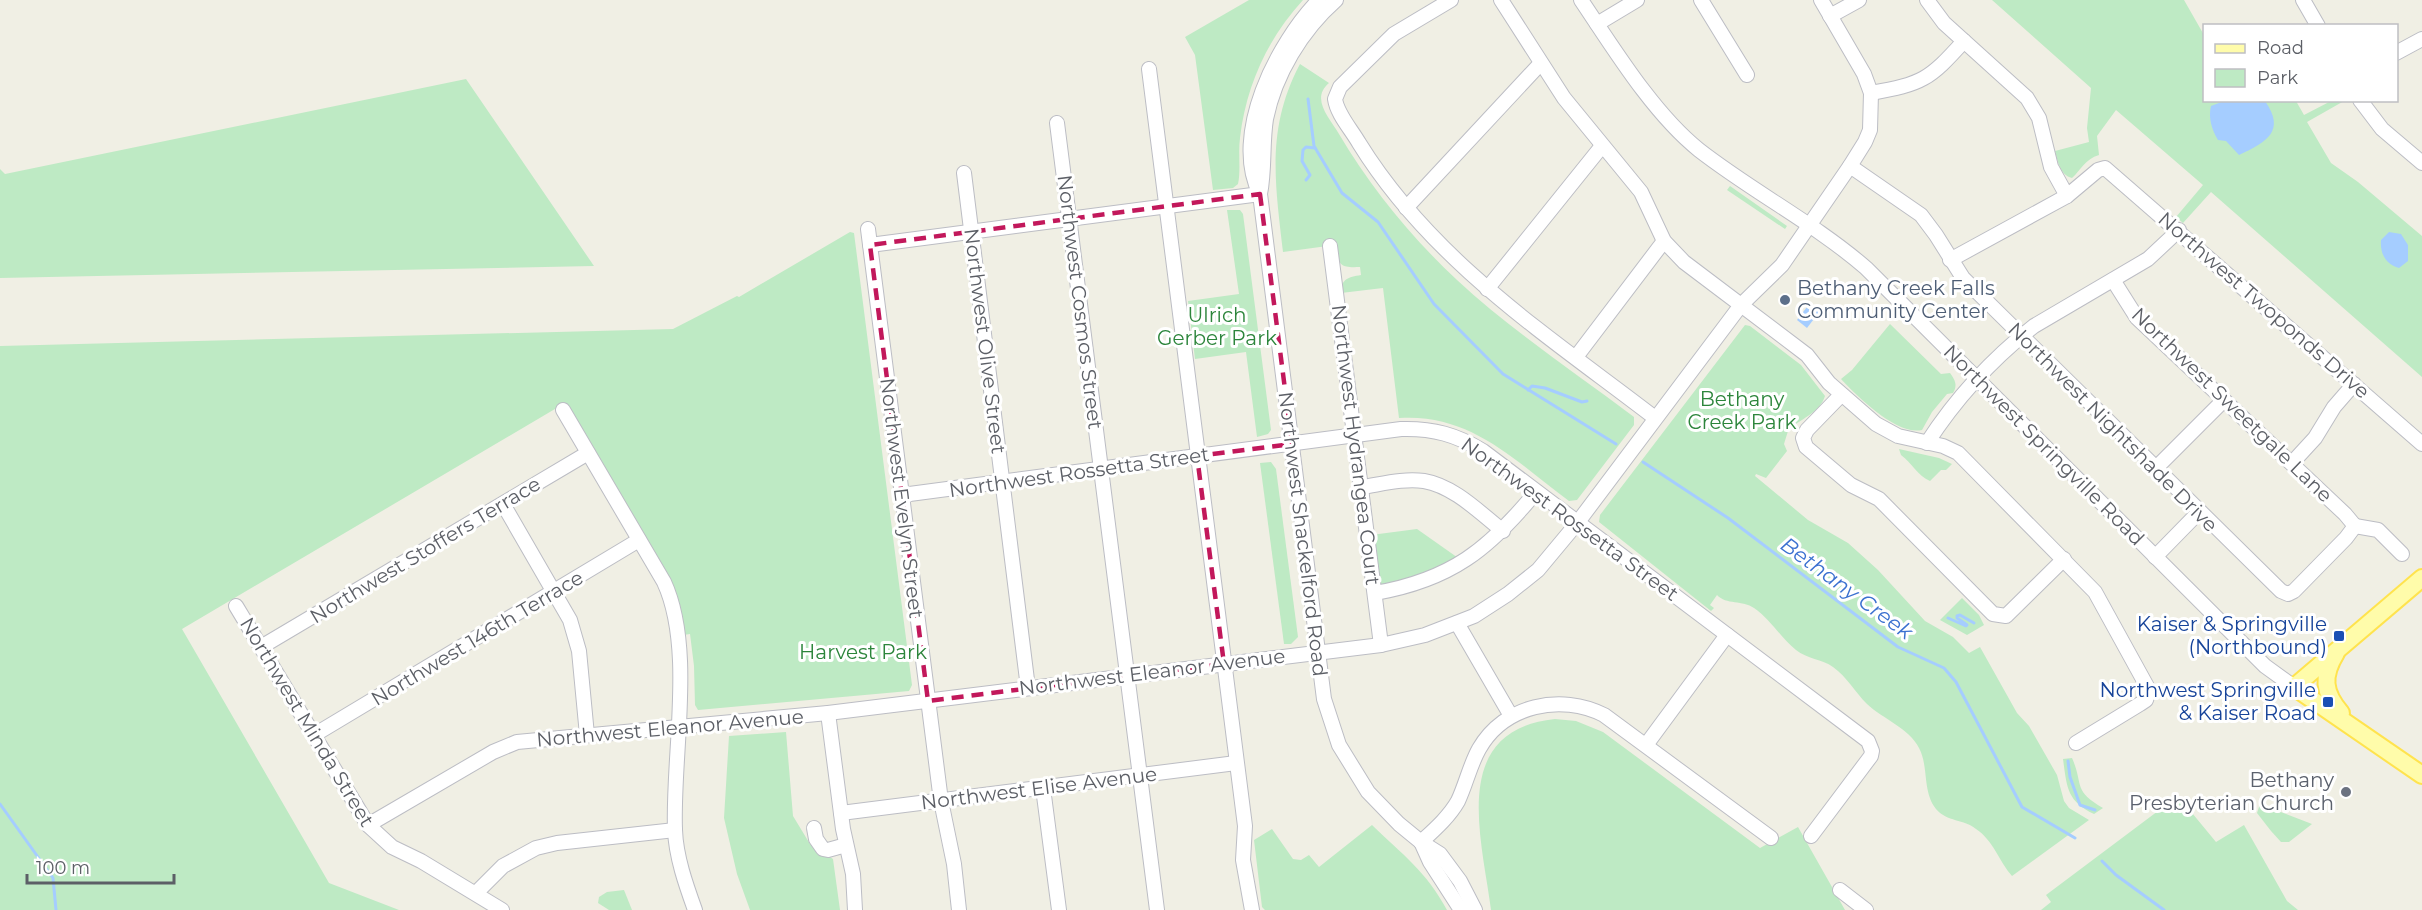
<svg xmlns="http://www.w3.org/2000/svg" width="2422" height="910" font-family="Montserrat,sans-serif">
	<rect width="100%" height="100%" fill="#f0efe4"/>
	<!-- green -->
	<g fill="#beeac4">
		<path d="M1249,0H1303C1268,38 1246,86 1240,138C1238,153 1241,170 1238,184L1233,188L1213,190L1195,55L1185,37Z"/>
		<path d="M1992,0H2184L2204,35V100L2296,101L2304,115L2331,101H2344L2307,122L2331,163L2358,182L2422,236V377L2211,192L2183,223L2176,217L2203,185L2116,110L2097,136L2099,155C2085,159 2081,170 2072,178C2060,175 2058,162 2055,151L2089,142L2087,128L2091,88Z"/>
		<path d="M1300,64L1329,83C1310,99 1330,118 1339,134C1371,188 1411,237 1457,280C1511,330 1574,372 1634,417V425L1577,500L1569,501C1515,461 1471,413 1399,418L1383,288L1341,293C1341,279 1348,277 1361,275L1360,267C1339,268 1339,265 1335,245L1283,252C1275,183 1266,128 1300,64Z"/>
		<polygon points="466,79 594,266 0,278 0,169 5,174"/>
		<polygon points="1730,186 1787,226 1785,229 1727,190"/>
		<polygon points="1227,210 1240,210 1243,214 1271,430 1268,434 1257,437 1246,352 1195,359 1188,301 1239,294"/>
		<polygon points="850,232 854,233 912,685 909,691 698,710 695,705 694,666 690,634 677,636 674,613 560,406 182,629 329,883 399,910 0,910 0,346 673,329 737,296 739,297"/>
		<path d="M1890,324L1941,374L1950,373C1955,380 1958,385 1953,393L1947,394L1932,412L1922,430C1897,436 1857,396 1841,379L1852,370Z"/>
		<path d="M1745,325L1750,326L1801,365L1825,396C1820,413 1799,419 1788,431L1784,444L1787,451L1766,478L1756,474L1755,476L1808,520L1848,543L1878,570L1925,621L1953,637L1969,653L1980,647L2017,713L2029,726L2057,775L2064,801L2069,808L2089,820L2012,876C1999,861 1993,840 1976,829C1964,819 1947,822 1936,809C1922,791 1929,767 1919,748C1909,728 1883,719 1867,704C1855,692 1847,677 1833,667C1822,659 1807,659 1796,650C1781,638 1771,620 1754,608C1743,600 1726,605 1717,595L1710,605L1714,608L1711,611L1599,522L1600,515Z"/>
		<path d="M1899,449L1939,458L1952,464L1946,470H1941L1930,481C1918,476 1912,463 1901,455Z"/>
		<polygon points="1271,462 1276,469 1298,637 1291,644 1284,644 1260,463"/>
		<polygon points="1417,529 1461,560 1443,570 1380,587 1371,535"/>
		<polygon points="1962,598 1979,615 1984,625 1967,635 1940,620"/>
		<path d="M1555,719L1576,721L1603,732L1760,848L1798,827L1845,910H1491C1482,838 1448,730 1555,719Z"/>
		<polygon points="786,732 793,816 810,844 833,859 840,910 750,910 737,874 724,818 729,736"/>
		<path d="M2072,758C2084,785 2072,790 2103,808L2094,814C2067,801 2067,788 2063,759Z"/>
		<polygon points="2178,796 2216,842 2244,825 2287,901 2298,910 2041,910 2051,902 2046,895"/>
		<polygon points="2260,804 2312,824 2289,842 2281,842 2271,831 2257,813"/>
		<path d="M1372,825C1403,855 1426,871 1447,910H1265L1262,907L1254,840L1272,829L1293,859L1301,860L1309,855L1319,867Z"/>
		<polygon points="624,890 632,910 609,910 598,903 599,897 607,892"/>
	</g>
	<!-- water -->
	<g fill="#a5cdff">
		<path d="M2224,101H2265C2286,131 2267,142 2239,155L2226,141L2218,140C2212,130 2208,118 2211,106Z"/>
		<path d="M2389,232L2401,234L2408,245V261L2399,268C2385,264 2380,253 2381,240Z"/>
		<polygon points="1810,303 1820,311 1807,328 1797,320"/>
	</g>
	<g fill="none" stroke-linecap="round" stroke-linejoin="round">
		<!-- stream -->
		<g stroke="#a5cdff" stroke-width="3">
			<polyline points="1308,99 1314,146 1342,193 1378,222 1434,304 1503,374 1616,444"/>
			<polyline points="1306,180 1310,175 1302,161 1303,150 1306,147 1315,148"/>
			<polyline points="1528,390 1532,386 1545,388 1582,402 1587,401"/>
			<polyline points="1643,462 1728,518 1898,647 1944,668 1956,682 2022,807 2075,838"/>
			<polyline points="1948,618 1966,626 1967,625 1957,618 1957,616 1960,615 1974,623"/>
			<polyline points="2068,761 2070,777 2080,805 2095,810"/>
			<polyline points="0,804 53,878 56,910"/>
			<polyline points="2102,861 2116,875 2164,910"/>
		</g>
		<!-- minor casing -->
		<g stroke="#bcbdc4" stroke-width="16">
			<g id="minor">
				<path d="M1336,0C1302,30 1275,74 1266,119C1262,144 1265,169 1260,194L1324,699L1339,745L1368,792L1399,824L1421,842L1440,854L1460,881L1475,910"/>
				<path d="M1451,0L1394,34L1340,87L1335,99C1337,114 1351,129 1359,143C1432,261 1547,335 1655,418"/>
				<polyline points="1501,0 1564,98 1641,192 1664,241 1684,262 1807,355 1829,383 1876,424 1898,436 1943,446 1958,453 2095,592 2149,690 2146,700 2140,704 2076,743"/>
				<path d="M1581,0C1614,49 1653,113 1699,150C1753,192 1814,223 1866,268L2265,666L2294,687"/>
				<polyline points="1701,0 1747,75"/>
				<polyline points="1927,0 1944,23 2027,98 2039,118 2051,167 2067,196"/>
				<polyline points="2303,0 2318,26"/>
				<polyline points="1830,16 1859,0"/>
				<polyline points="1597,24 1637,0"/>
				<polyline points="2396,53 2422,39"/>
				<polyline points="1149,69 1245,826 1243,860 1252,910"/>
				<path d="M1871,93C1922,84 1929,80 1964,41"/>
				<polyline points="2360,100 2382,129 2422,163"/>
				<polyline points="1057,123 1157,910"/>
				<polyline points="1850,166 1921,215 1936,235 1963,278 2281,591 2288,594 2294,591 2346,538 2355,526"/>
				<polyline points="964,173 1028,688"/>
				<path d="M1260,194C1230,135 1277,43 1319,0"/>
				<polyline points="1406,208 1541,63"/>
				<polyline points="868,229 941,801 954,864 959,910"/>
				<polyline points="870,245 1260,194"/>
				<polyline points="1330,246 1381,645"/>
				<polyline points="1950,260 2067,196 2098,170 2105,168 2422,444"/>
				<polyline points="2113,280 2137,318 2345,514 2355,526"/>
				<polyline points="1487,289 1602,146"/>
				<polyline points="1576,357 1664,241"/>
				<polyline points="1841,395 1807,430 1803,438 1806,447 1851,485 1879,499 1993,614 2006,616 2064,559"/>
				<path d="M563,410L664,582C695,649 672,756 675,830C676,857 686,885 695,910"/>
				<path d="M1927,443C1956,398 1992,359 2034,326L2148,259L2179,230"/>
				<polyline points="2292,463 2315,438 2334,407 2354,384"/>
				<polyline points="2155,469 2224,400"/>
				<path d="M1362,487C1382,484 1404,478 1424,481C1454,486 1480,513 1503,531"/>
				<path d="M902,495L1401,429C1433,428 1457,435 1483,451L1868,741L1872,751L1871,756L1811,836"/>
				<polyline points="503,504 570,620 579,651 587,735"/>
				<polyline points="2355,526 2378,530 2402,554"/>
				<polyline points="2155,557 2199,512"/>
				<path d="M1375,593C1451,580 1489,549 1536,492"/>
				<polyline points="236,606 368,825 392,847 421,861 502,910"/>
				<polyline points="1457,623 1511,716"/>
				<polyline points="261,647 588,453"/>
				<polyline points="828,713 843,829 853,874 855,910"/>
				<polyline points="314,735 639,540"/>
				<polyline points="1646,745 1727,635"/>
				<polyline points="1043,788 1059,910"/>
				<polyline points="841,813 1236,763"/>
				<polyline points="368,825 493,752 517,742 828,713 1381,645 1425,635 1474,616 1508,594 1538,570 1578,522 1741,305 1782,265 1850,166 1865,142 1870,130 1871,93 1864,74 1821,0"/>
				<polyline points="814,828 816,839 823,849 828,850 846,845"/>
				<path d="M1421,842C1434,830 1449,817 1458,801C1466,784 1470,765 1479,749C1504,705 1561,693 1604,715L1771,838"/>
				<polyline points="1421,842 1430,862 1461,910"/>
				<polyline points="1840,890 1866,910"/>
				<polyline points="476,893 503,866 536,848 557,843 675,830"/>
			</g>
		</g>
		<!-- major casing -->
		<g stroke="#ffe34e" stroke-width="20">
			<g id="major">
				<polyline points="2422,578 2294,687 2422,775"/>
				<path d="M2336,653C2322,676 2323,692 2341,713"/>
			</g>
		</g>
		<!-- minor -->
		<use href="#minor" stroke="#fff" stroke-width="14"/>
		<!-- major -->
		<use href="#major" stroke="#fffcaa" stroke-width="16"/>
	</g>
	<!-- marked area -->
	<path fill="none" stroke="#c2185b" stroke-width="4.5" stroke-dasharray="12 8" stroke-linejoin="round" d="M1260,194L1292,444L1197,456L1224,664L928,701L870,245Z"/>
	<!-- markers -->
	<circle fill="#5c6f8a" stroke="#fff" stroke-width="2" cx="1785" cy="300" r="6"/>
	<g fill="#1a4fb4" stroke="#fff" stroke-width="2">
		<rect x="2333" y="630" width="12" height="12" rx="3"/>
		<rect x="2322" y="696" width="12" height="12" rx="3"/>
	</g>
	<circle fill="#6b7280" stroke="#fff" stroke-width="2" cx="2346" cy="792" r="6"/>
	<g text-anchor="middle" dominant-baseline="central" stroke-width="6" stroke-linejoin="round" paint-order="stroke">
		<!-- service labels -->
		<g font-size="20" fill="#4e5e75" stroke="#fff" text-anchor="start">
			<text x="1797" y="288">Bethany Creek Falls<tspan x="1797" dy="23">Community Center</tspan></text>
		</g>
		<!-- street labels -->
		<g font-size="20" fill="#5c5f66" stroke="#fff">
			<text transform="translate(1080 302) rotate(83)">Northwest Cosmos Street</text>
			<text transform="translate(2264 305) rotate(41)">Northwest Twoponds Drive</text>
			<text transform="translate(985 341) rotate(83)">Northwest Olive Street</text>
			<text transform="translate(2232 405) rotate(44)">Northwest Sweetgale Lane</text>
			<text transform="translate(2113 427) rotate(45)">Northwest Nightshade Drive</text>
			<text transform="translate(1356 445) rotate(83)">Northwest Hydrangea Court</text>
			<text transform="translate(2044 445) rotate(45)">Northwest Springville Road</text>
			<text transform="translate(1079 472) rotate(-8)">Northwest Rossetta Street</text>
			<text transform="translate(902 498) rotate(83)">Northwest Evelyn Street</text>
			<text transform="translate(1570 519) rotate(36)">Northwest Rossetta Street</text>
			<text transform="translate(1303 534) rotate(83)">Northwest Shackelford Road</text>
			<text transform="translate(425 550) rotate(-31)">Northwest Stoffers Terrace</text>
			<text transform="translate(477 638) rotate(-31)">Northwest 146th Terrace</text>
			<text transform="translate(1152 672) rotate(-7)">Northwest Eleanor Avenue</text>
			<text transform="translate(307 722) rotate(59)">Northwest Minda Street</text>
			<text transform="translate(670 728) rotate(-5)">Northwest Eleanor Avenue</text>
			<text transform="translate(1039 788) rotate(-7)">Northwest Elise Avenue</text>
		</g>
		<!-- park labels -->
		<g font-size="20" fill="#2c853b" stroke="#fff">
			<text x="1217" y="315">Ulrich<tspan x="1217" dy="23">Gerber Park</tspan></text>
			<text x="1742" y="399">Bethany<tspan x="1742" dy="23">Creek Park</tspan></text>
			<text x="863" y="652">Harvest Park</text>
		</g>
		<!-- transit labels -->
		<g font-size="20" fill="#164399" stroke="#fff" text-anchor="end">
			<text x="2327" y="624">Kaiser &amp; Springville<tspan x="2327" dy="23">(Northbound)</tspan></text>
			<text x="2316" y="690">Northwest Springville<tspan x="2316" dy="23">&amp; Kaiser Road</tspan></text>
		</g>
		<!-- worship labels -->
		<g font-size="20" fill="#5b616d" stroke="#fff" text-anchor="end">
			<text x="2334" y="780">Bethany<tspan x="2334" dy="23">Presbyterian Church</tspan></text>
		</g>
		<!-- water labels -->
		<g font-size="21" font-style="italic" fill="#3b71d0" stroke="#fff">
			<text transform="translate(1847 588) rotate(36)">Bethany Creek</text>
		</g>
	</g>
	<!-- legend -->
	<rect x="2203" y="24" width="195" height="78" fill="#ffffff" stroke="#bebfc2" stroke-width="1.5"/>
	<rect x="2215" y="44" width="30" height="9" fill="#fffcaa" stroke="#bebfc2" stroke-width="1.5"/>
	<text x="2257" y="54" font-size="18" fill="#5c5f66">Road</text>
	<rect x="2215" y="69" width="30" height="18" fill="#beeac4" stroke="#bebfc2" stroke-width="1.5"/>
	<text x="2257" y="84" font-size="18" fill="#5c5f66">Park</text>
	<!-- scale -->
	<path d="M27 874v9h147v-9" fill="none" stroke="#5c5f66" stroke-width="3"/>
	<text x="36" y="874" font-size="18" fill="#5c5f66" stroke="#ffffff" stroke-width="4.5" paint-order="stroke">100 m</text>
</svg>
